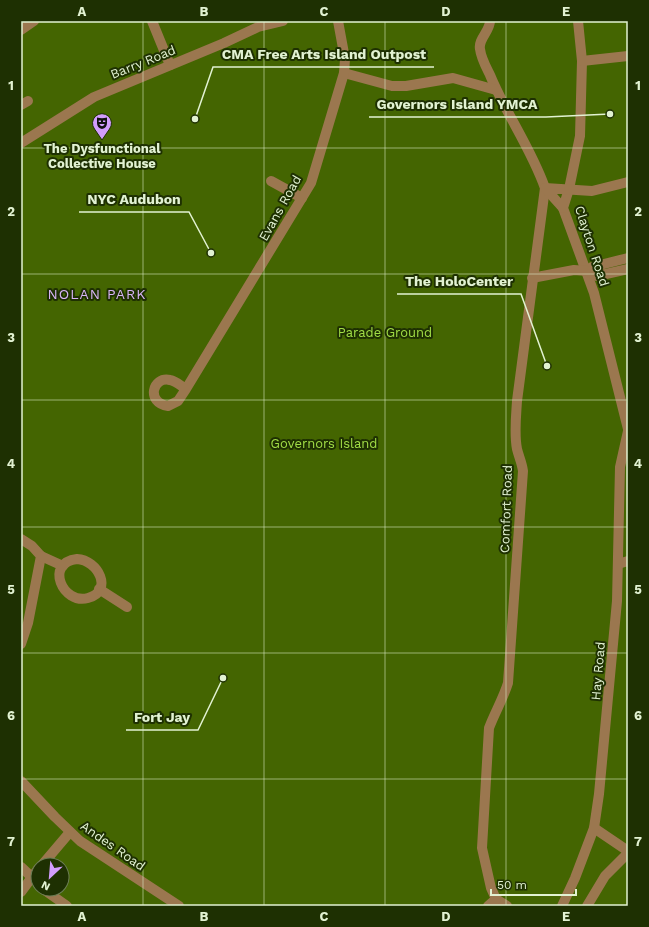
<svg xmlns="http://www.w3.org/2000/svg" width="649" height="927" font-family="'Work Sans',sans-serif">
	<rect width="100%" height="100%" fill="#283a0d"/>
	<!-- green -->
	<path fill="#446501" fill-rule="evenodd" d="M21,21H628V906H21ZM38,865H62V889H38Z"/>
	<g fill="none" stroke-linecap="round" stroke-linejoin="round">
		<!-- minor -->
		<g stroke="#9b774f" stroke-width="10">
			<polyline points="152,21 170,65"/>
			<path d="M490,21C490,31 478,39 480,49C481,58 486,67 490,75C506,114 531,148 545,188L517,401C516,417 514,434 517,449C519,457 522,463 523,471L508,683C503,699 495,712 489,728L482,848L491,888L496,899L507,906"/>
			<polyline points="578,21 582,61 580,136 569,189 563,208 594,293 628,429"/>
			<polyline points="21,30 34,21"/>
			<polyline points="582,61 628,56"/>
			<polyline points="344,73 392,86 406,86 453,78 496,90"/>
			<polyline points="21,105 28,101"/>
			<polyline points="21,143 94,97 224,43 258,27 283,21"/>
			<polyline points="271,181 302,198"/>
			<polyline points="563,208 545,188 592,191 628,182"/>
			<polyline points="587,271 592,267 628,258"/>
			<polyline points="532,278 574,270 587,271 597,276 628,269"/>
			<path d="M186,389C181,386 176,381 170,380C152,376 146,403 168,406L178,401L186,389L311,183L344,73L345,59L338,21"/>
			<polyline points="21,539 32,546 41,556 28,623 21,644"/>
			<polyline points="41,556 63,566"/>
			<path d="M77,559C98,560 114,591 88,598C63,605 44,563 77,559Z"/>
			<polyline points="618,564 628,561"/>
			<polyline points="99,589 127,607"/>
			<polyline points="21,781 55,817 80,841 179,906"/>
			<polyline points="594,828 628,851"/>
			<polyline points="42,865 70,832"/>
			<polyline points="21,867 38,883"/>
			<polyline points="43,889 67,906"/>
			<polyline points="21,892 38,869"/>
			<polyline points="488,906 496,899"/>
			<polyline points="562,906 575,878 594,828 599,794 617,601 620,467 628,431"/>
			<polyline points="587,906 605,876 628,853"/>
		</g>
	</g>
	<!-- grid -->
	<path fill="none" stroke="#e2f2d2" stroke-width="1" stroke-opacity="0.55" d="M143,21V906M264,21V906M385,21V906M506,21V906M21,148H628M21,274H628M21,400H628M21,527H628M21,653H628M21,779H628"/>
	<!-- icons -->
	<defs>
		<g id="theatre-pin" transform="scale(1)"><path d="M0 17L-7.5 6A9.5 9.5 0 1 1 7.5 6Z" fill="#d29dfd" stroke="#1e3002"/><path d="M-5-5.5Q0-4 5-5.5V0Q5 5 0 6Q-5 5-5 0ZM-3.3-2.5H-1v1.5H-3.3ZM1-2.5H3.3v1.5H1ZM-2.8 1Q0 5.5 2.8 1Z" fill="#111"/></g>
	</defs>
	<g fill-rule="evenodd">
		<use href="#theatre-pin" x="102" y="123"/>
	</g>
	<g text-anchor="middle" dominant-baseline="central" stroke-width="4" stroke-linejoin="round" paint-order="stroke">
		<!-- street labels -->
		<g font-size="13" fill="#e2f2d2" stroke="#1e3002">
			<text transform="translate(143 62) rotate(-22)">Barry Road</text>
			<text transform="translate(280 208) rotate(-61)">Evans Road</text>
			<text transform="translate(592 246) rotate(72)">Clayton Road</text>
			<text transform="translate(506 509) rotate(-88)">Comfort Road</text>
			<text transform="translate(598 671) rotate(-85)">Hay Road</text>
			<text transform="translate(113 846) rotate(35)">Andes Road</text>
		</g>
		<!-- poi labels -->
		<g font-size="13" font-weight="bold" fill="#e2f2d2" stroke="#1e3002">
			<text x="102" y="148">The Dysfunctional<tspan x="102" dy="15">Collective House</tspan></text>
		</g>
		<!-- park labels -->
		<g font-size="13" fill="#a1dd46" stroke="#1e3002">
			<text x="385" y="332">Parade Ground</text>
			<text x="324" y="443">Governors Island</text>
		</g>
		<!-- neighbourhood labels -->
		<g font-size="14" letter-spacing="1" fill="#d8b4f7" stroke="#1e3002">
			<text x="97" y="294">NOLAN PARK</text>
		</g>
	</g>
	<!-- callouts -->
	<path fill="none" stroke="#e2f2d2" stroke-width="1.5" d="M195 119L213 67H434M610 114L546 117H369M211 253L189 212H79M547 366L521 294H397M223 678L198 730H126"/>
	<g fill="#e2f2d2" stroke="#1e3002" stroke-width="1.5">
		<circle cx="195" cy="119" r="4"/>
		<circle cx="610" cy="114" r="4"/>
		<circle cx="211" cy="253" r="4"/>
		<circle cx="547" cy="366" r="4"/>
		<circle cx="223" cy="678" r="4"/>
	</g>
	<g font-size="14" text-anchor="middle" font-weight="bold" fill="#e2f2d2" stroke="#1e3002" stroke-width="4" stroke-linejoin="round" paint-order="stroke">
		<text x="324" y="59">CMA Free Arts Island Outpost</text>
		<text x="457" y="109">Governors Island YMCA</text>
		<text x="134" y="204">NYC Audubon</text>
		<text x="459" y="286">The HoloCenter</text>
		<text x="162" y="722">Fort Jay</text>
	</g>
	<!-- border -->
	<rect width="649" height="927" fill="none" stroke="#1e3002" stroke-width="44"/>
	<!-- north arrow -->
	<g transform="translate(50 877) rotate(206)"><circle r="19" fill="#1e3002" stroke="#6c7e55"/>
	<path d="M0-3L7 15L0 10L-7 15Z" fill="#d29dfd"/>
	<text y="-6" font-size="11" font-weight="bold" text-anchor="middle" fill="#e2f2d2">N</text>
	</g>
	<!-- scale -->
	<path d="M491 889v6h85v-6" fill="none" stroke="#e2f2d2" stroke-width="2"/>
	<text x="497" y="889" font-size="12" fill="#e2f2d2" stroke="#1e3002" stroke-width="3" paint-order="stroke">50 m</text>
	<rect x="22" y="22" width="605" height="883" fill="none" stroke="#e2f2d2" stroke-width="1.5"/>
	<g font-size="13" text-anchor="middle" font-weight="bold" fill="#e2f2d2">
		<text x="82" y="16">A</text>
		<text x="204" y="16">B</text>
		<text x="324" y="16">C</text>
		<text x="446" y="16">D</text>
		<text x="566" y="16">E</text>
		<text x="11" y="90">1</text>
		<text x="638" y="90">1</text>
		<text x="11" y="216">2</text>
		<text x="638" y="216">2</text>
		<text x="11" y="342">3</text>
		<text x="638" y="342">3</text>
		<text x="11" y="468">4</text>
		<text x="638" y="468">4</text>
		<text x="11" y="594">5</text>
		<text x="638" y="594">5</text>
		<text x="11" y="720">6</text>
		<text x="638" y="720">6</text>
		<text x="11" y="846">7</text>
		<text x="638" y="846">7</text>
		<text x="82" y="921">A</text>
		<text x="204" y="921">B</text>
		<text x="324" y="921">C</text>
		<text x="446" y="921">D</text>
		<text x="566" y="921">E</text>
	</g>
</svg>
